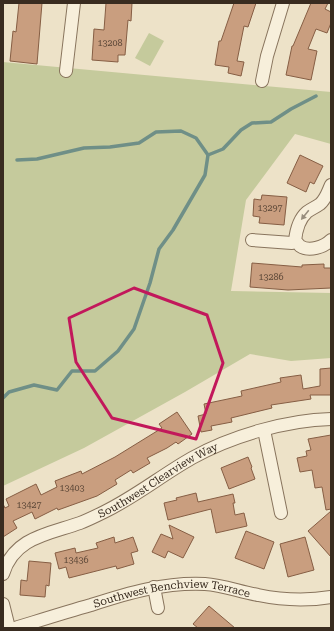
<svg xmlns="http://www.w3.org/2000/svg" width="334" height="631" font-family="'Roboto Serif',serif">
	<rect width="100%" height="100%" fill="#ede2c8"/>
	<!-- green -->
	<g fill="#c5ca9c">
		<polygon points="149,33 164,41 150,66 135,58"/>
		<polygon points="3,62 331,92 331,144 295,134 246,200 231,291 331,293 331,358 291,361 250,354 185,392 84,448 3,486"/>
	</g>
	<g fill="none" stroke-linecap="round" stroke-linejoin="round">
		<!-- stream -->
		<g stroke="#6f8f87" stroke-width="3.5">
			<polyline points="17,160 37,159 84,148 110,147 139,143 156,132 181,131 196,138 208,155"/>
			<polyline points="3,398 9,392 34,385 57,390 72,371 95,371 118,351 134,329 150,283 159,249 173,230 205,175 208,155 223,149 241,130 252,123 271,122 291,109 316,96"/>
		</g>
	</g>
	<!-- building -->
	<g fill="#c99e7f" stroke="#865e44">
		<polygon points="19,3 42,3 37,64 10,61 13,31 16,32"/>
		<polygon points="106,3 132,3 131,21 128,20 125,55 118,55 118,62 92,60 94,29 104,30"/>
		<polygon points="234,3 256,3 248,27 244,26 237,61 244,62 241,76 228,73 229,67 215,65 219,41 221,41"/>
		<polygon points="311,3 328,3 325,9 331,12 331,23 327,33 316,29 308,49 317,51 311,80 286,75 292,46 293,46"/>
		<polygon points="300,155 323,166 314,184 310,182 306,192 287,183"/>
		<polygon points="262,195 287,197 284,225 259,223 260,217 253,216 254,199 261,200"/>
		<polygon points="252,263 302,267 302,265 324,264 324,268 331,268 331,288 288,290 250,287"/>
		<polygon points="331,368 331,395 310,395 311,399 271,405 272,408 231,418 232,422 211,426 212,430 201,432 198,416 206,414 204,404 242,396 241,391 281,382 280,378 301,375 303,389 320,386 320,369"/>
		<polygon points="177,412 192,434 178,444 176,442 167,448 147,458 150,463 133,473 131,470 115,480 117,484 97,496 58,510 57,508 35,519 32,512 13,521 17,528 3,537 3,504 5,508 9,506 6,499 36,484 41,495 57,487 55,481 81,471 82,474 115,457 162,428 159,424"/>
		<polygon points="331,435 331,509 326,510 322,487 315,488 312,470 300,472 297,458 307,456 306,451 311,450 308,439"/>
		<polygon points="248,457 252,467 251,468 255,479 229,489 221,468"/>
		<polygon points="196,493 198,502 233,494 235,503 233,503 235,515 244,513 247,526 216,533 211,509 168,520 164,503 177,500 176,498"/>
		<polygon points="331,511 331,557 308,531"/>
		<polygon points="169,525 194,537 183,558 168,551 165,558 152,552 161,534 173,539"/>
		<polygon points="246,531 274,542 264,569 235,558"/>
		<polygon points="114,537 115,543 133,537 138,551 131,553 134,564 117,569 116,566 69,578 66,567 59,569 55,553 75,548 76,553 98,548 96,543"/>
		<polygon points="305,537 314,570 288,577 280,544"/>
		<polygon points="29,561 51,563 49,586 46,585 45,597 20,595 21,580 27,581"/>
		<polygon points="209,606 235,628 198,628 193,624"/>
	</g>
	<g fill="none" stroke-linecap="round" stroke-linejoin="round">
		<!-- minor casing -->
		<g stroke="#88745d" stroke-width="14">
			<g id="minor">
				<polyline points="66,71 74,3"/>
				<polyline points="262,81 267,56 283,3"/>
				<path d="M331,185C328,191 326,199 320,204C316,207 311,209 307,212C299,219 296,231 295,241C296,241 300,246 300,246C309,252 324,247 331,240"/>
				<polyline points="252,240 292,243 295,241"/>
				<polyline points="264,430 281,513"/>
				<path id="s1" d="M3,574C14,537 49,534 80,523C88,520 96,516 104,512C135,497 162,475 192,458C231,436 287,420 331,419"/>
				<polyline points="154,587 158,608"/>
				<polyline points="3,604 9,628"/>
				<path id="s2" d="M15,628C41,620 66,612 91,605C128,593 165,582 205,584C223,585 240,592 258,595C282,600 307,601 331,597"/>
			</g>
		</g>
		<!-- minor -->
		<use href="#minor" stroke="#f7efdb" stroke-width="12"/>
	</g>
	<!-- one-way arrows -->
	<defs><path id="oneway-solid" d="M-6-.8H1V-3.2L6.5 0L1 3.2V.8H-6Z"/></defs>
	<use fill="#988e7e" href="#oneway-solid" transform="translate(305 215) rotate(129)"/>
	<!-- marked area -->
	<path fill="none" stroke="#c2185b" stroke-width="3" stroke-linejoin="round" d="M134,288L207,315L223,363L196,439L112,418L76,362L69,318Z"/>
	<g text-anchor="middle" dominant-baseline="central" stroke-width="3" stroke-linejoin="round" paint-order="stroke">
		<!-- number labels -->
		<g font-size="9" fill="#5d4838">
			<text x="110" y="43">13208</text>
			<text x="270" y="208">13297</text>
			<text x="271" y="277">13286</text>
			<text x="72" y="488">13403</text>
			<text x="29" y="505">13427</text>
			<text x="76" y="560">13436</text>
		</g>
		<!-- street labels -->
		<g font-size="11" fill="#392c20" stroke="#f4ecd7">
			<text stroke="none"><textPath href="#s1" startOffset="186">Southwest Clearview Way</textPath></text>
			<text stroke="none"><textPath href="#s2" startOffset="162">Southwest Benchview Terrace</textPath></text>
		</g>
	</g>
	<!-- border -->
	<rect width="334" height="631" fill="none" stroke="#392c20" stroke-width="8"/>
</svg>
